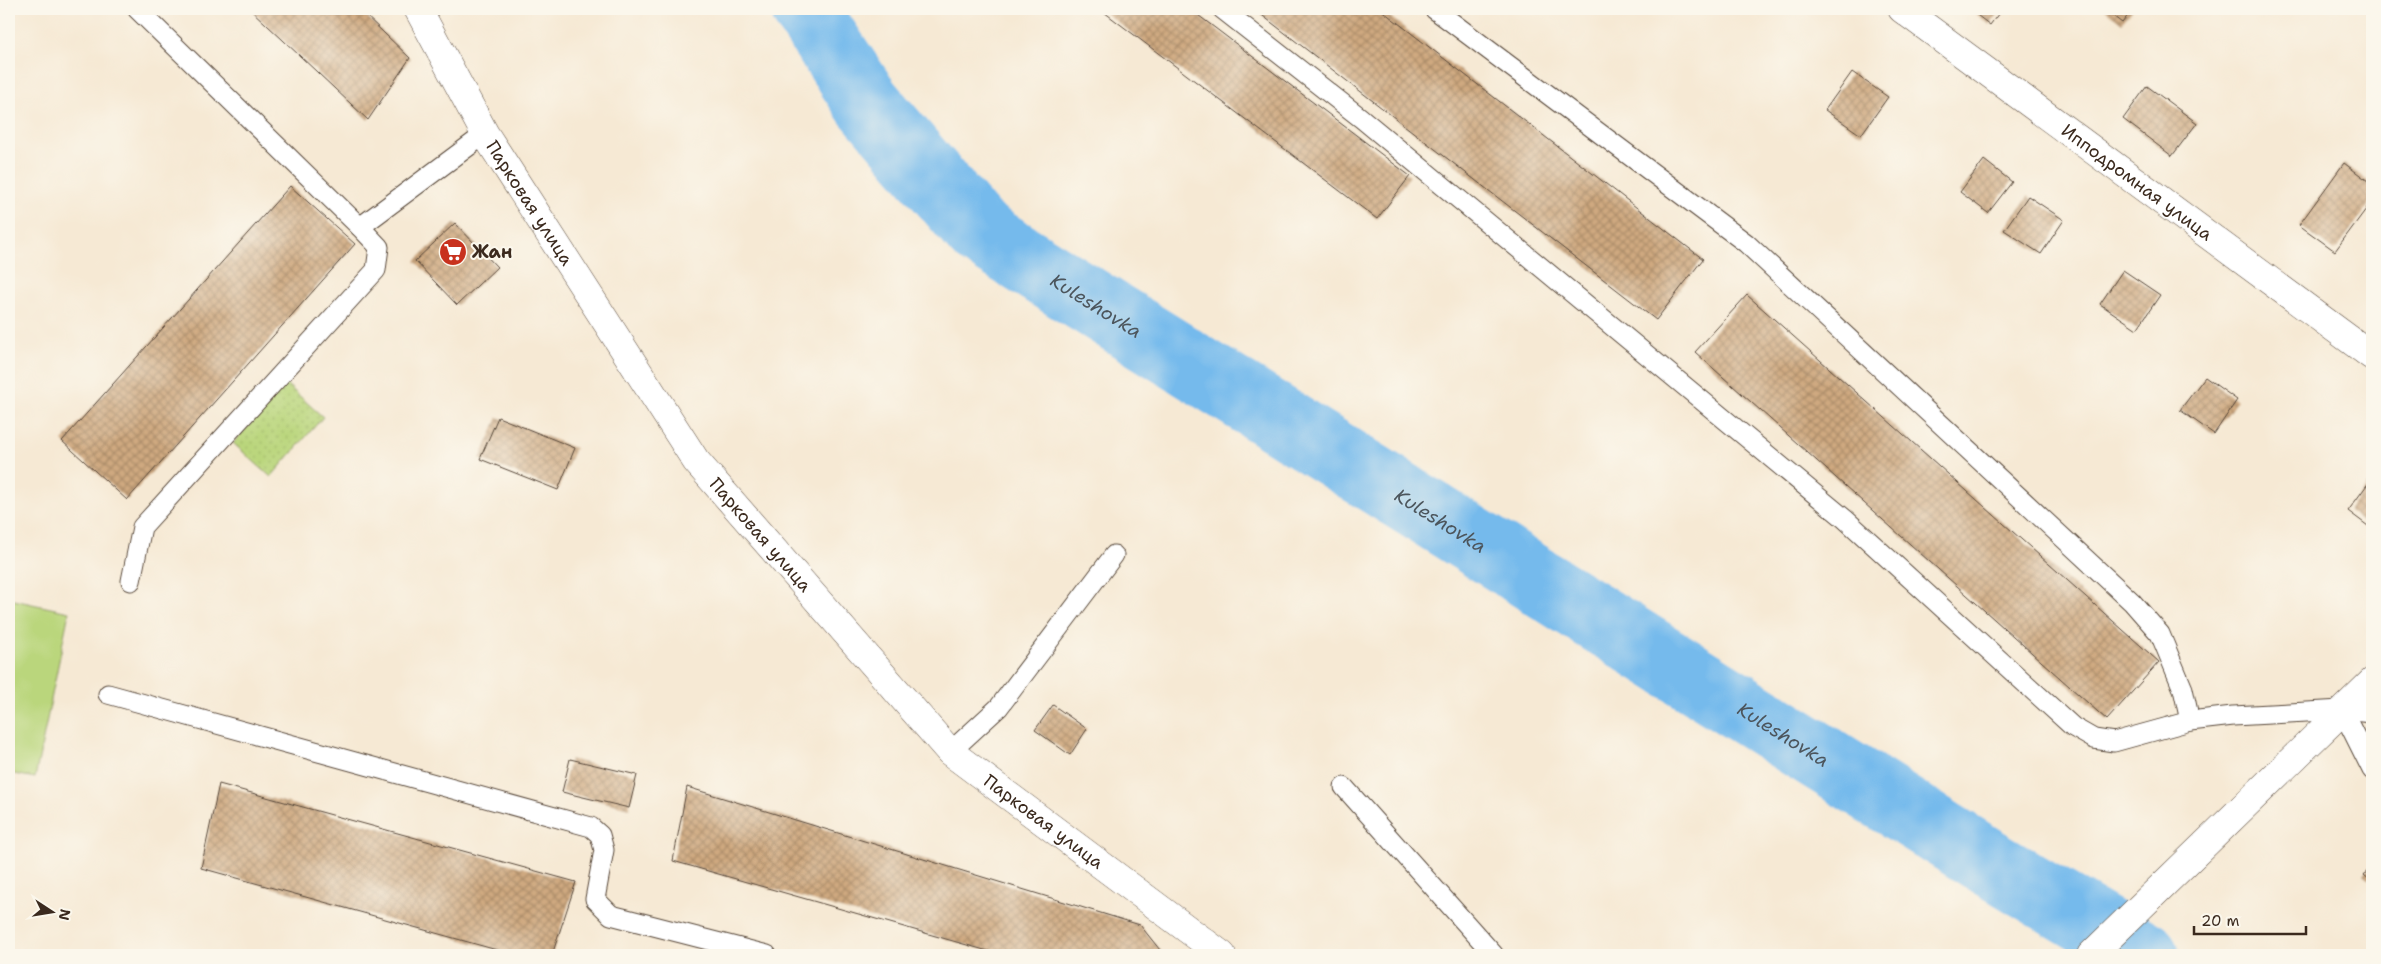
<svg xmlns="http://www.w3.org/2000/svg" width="2381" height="964" font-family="'Shantell Sans',sans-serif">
	<defs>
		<pattern id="park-dots" width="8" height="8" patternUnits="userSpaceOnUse" patternTransform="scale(1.25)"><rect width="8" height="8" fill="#bad67c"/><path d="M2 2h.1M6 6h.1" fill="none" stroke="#a1b86b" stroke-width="1.8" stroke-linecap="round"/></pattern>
		<pattern id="building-cross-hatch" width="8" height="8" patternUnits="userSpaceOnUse" patternTransform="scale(1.25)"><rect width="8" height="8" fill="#cfa980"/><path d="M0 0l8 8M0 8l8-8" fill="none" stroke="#a98a68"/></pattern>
	</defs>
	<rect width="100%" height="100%" fill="#fbf7ec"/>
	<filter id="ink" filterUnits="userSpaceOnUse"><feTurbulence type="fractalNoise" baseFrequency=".02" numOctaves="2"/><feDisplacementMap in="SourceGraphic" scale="10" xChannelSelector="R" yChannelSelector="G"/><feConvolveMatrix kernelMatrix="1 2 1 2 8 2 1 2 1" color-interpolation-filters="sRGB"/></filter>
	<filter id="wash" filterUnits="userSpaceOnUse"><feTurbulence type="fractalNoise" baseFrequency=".0096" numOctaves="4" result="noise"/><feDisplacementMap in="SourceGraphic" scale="20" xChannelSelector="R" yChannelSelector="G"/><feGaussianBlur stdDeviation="1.12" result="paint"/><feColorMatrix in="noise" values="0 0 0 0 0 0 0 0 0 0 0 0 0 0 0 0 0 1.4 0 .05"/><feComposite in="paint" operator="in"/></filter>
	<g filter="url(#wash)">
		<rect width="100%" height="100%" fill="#f6e9d4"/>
		<!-- park -->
		<polygon fill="url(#park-dots)" stroke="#7a804d" points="286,384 323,417 271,477 233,443"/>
		<!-- garden -->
		<polygon fill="#bad67c" stroke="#7a804d" points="9,599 69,612 35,778 9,773"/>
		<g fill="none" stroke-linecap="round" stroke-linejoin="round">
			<!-- river -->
			<path stroke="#75baec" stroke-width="68" id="s1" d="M805,9L867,102L977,231L1980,857L2145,955"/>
		</g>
		<g id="blocks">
			<!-- building -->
			<g fill="url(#building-cross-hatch)">
				<polygon points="250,9 359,9 410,58 368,120"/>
				<polygon points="1100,9 1190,9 1410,176 1377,219"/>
				<polygon points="1254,9 1380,9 1703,259 1656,320"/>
				<polygon points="1969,9 2002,9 1990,25"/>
				<polygon points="2104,9 2133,9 2122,23"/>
				<polygon points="1852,72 1888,97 1861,135 1825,110"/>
				<polygon points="2147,86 2197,123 2172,156 2123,119"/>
				<polygon points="1984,160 2012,182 1988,213 1960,192"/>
				<polygon points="2344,163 2372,184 2372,201 2335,251 2299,225"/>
				<polygon points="290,186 355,244 127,500 62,441"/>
				<polygon points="2028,196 2064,220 2041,254 2004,230"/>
				<polygon points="455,223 497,267 457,305 415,261"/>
				<polygon points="2123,270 2160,295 2137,329 2100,304"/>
				<polygon points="1747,295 2159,662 2107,720 1695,352"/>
				<polygon points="2205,377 2237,400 2214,434 2180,410"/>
				<polygon points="498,417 575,448 558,490 480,459"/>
				<polygon points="2372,478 2372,529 2348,511"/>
				<polygon points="1053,705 1087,729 1070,755 1035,730"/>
				<polygon points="570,759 637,775 629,808 562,792"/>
				<polygon points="219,784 576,882 552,955 515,955 201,868"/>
				<polygon points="687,787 1140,925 1164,955 1002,955 673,861"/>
				<polygon points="2372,865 2372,882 2364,875"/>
			</g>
		</g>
	</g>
	<g filter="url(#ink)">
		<use href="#blocks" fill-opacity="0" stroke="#574739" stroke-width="1"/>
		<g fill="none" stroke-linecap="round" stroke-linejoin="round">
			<!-- service casing -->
			<g stroke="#574739" stroke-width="21">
				<g id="service">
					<polyline points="137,9 360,227"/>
					<polyline points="1222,9 1361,118 1845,519 2073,727 2094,739 2114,742 2190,721 2233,716 2342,710 2372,713"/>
					<polyline points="1434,9 1746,243 2132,602 2160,634 2183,689 2190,721"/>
					<polyline points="131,581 142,527 376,270 379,247 360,227 485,134"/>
					<polyline points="108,694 591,827 600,835 604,850 595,899 611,915 767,955"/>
					<polyline points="2342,710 2372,770"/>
					<polyline points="950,752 999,707 1114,555"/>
					<polyline points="1344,787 1494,955"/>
				</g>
			</g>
			<!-- minor casing -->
			<g stroke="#574739" stroke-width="29">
				<g id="minor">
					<path id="s2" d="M418,9L485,134L696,461L950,752L1222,955"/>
					<path id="s3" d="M1902,9L2372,356"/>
					<polyline points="2091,955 2372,682"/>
				</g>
			</g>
			<!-- service -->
			<use href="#service" stroke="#fff" stroke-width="19"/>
			<!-- minor -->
			<use href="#minor" stroke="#fff" stroke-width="28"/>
		</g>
	</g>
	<!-- icons -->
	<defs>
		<g id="supermarket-disc" transform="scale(1.4375)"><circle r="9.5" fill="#c8321e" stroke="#fbf7ec"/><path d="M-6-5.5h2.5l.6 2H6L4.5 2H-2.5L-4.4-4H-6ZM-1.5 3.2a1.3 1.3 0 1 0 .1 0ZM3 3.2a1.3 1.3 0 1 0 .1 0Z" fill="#fff"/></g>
	</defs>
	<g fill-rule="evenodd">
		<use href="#supermarket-disc" x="453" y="252"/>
	</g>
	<g text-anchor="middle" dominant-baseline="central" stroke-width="4" stroke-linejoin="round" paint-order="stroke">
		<!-- street labels -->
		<g font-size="18" fill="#3b2a1e" stroke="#fbf7ec">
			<text stroke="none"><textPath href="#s3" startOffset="292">Ипподромная улица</textPath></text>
			<text stroke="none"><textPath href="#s2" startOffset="224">Парковая улица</textPath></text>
			<text stroke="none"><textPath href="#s2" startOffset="629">Парковая улица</textPath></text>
			<text stroke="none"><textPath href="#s2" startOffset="1034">Парковая улица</textPath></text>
		</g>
		<!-- poi labels -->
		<g font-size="18" font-weight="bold" fill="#3b2a1e" stroke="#fbf7ec" text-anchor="start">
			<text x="472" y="252">Жан</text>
		</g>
		<!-- water labels -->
		<g font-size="19" font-style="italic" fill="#4c555c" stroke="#fbf7ec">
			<text stroke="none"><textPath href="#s1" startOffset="422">Kuleshovka</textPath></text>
			<text stroke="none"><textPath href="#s1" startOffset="828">Kuleshovka</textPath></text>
			<text stroke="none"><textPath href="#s1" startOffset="1232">Kuleshovka</textPath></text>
		</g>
	</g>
	<!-- margin -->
	<rect width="2381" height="964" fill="none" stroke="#fbf7ec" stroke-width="30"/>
	<!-- north arrow -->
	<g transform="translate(52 912) rotate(102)" stroke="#fbf7ec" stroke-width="4" paint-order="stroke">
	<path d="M0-4L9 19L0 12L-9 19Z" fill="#3b2a1e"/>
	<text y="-8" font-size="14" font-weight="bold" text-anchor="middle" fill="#3b2a1e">N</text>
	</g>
	<!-- scale -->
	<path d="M2194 926v8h112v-8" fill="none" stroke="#3b2a1e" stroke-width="2.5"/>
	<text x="2201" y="926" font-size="15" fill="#3b2a1e" stroke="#fbf7ec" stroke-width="4" paint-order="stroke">20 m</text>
</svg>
